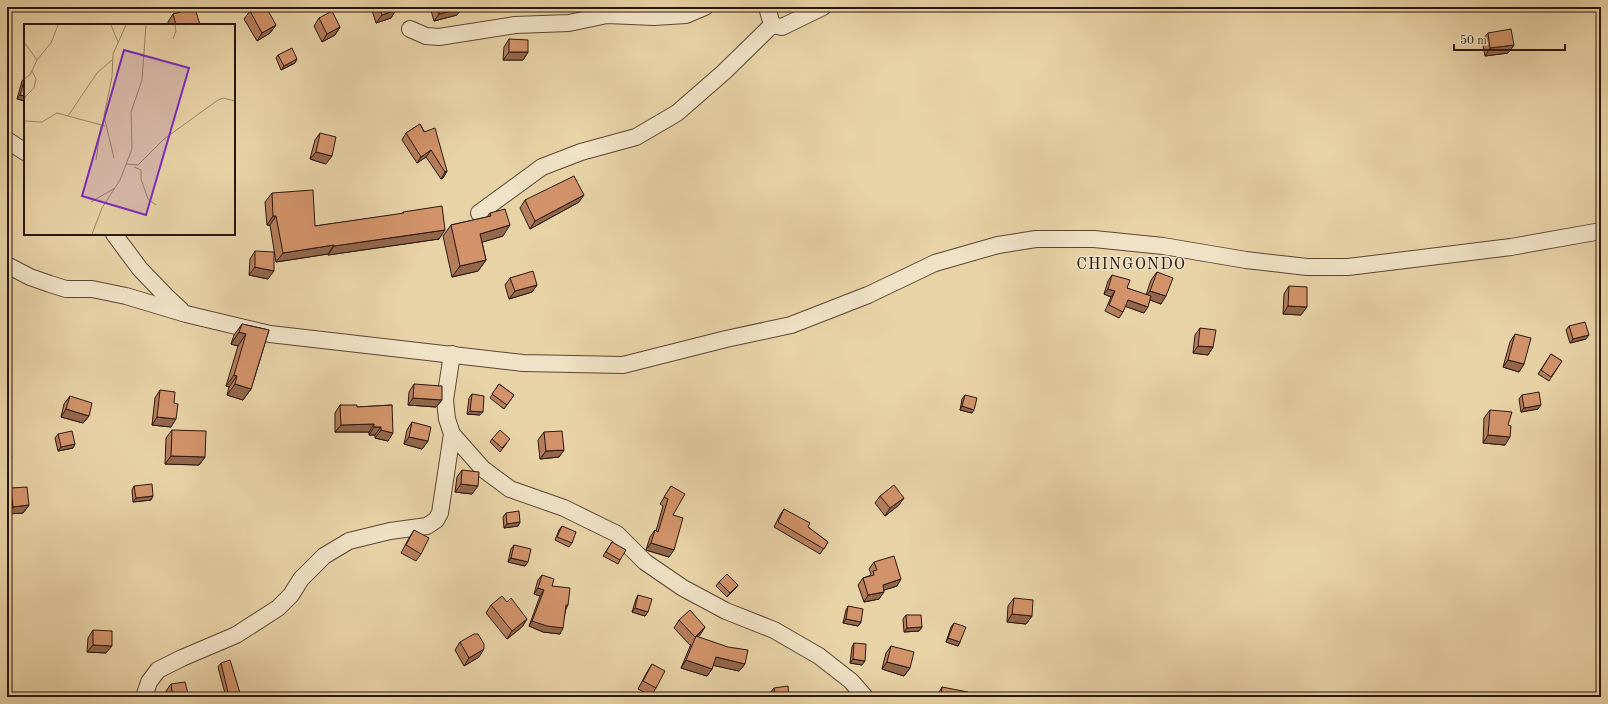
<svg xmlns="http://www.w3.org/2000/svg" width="1608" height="704" font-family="'Old Standard TT',serif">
	<rect width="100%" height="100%" fill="#e8d3a7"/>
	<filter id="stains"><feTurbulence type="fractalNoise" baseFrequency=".005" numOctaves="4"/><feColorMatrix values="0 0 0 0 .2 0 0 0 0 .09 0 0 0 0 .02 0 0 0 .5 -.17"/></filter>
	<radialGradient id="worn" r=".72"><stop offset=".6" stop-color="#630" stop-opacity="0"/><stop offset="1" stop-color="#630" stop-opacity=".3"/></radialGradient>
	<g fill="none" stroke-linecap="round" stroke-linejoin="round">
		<!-- minor casing -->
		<g stroke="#5a4534" stroke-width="18">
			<g id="minor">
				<polyline points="767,7 772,25"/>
				<polyline points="772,25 782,27 823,7"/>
				<polyline points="410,29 426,36 439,37 515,25 569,23 607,15 654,17 686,15 705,7"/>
				<polyline points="7,140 25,152"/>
				<polyline points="479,213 542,167 581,152 636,137 677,113 724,72 772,25"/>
				<polyline points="114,234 140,269 166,296 181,310"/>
				<polyline points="7,265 30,277 50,284 66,289 92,289 126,296 186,314 270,334 523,363 623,365 726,339 791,325 868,295 935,263 998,245 1036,239 1094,239 1163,246 1246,260 1307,267 1348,267 1511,247 1601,231"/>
				<polyline points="452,354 445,400 447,419 452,434 483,469 510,489 564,508 617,534 645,562 683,588 726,611 774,630 819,656 851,681 865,697"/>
				<polyline points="144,697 149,682 158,670 182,658 236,635 278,608 291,595 301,579 324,556 349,541 390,531 427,526 436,520 440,513 452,434"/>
			</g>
		</g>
		<!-- minor -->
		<use href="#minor" stroke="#f0e2c6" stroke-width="16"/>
	</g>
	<!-- wall -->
	<g fill="#b57e5b" stroke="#2a160e">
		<polygon points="371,7 395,7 391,18 376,23"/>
		<polygon points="430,7 462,7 457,15 434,21"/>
		<polygon points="250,11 276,25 270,33 257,41 244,19"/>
		<polygon points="173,14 200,25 168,25 168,22"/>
		<polygon points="319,18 340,27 335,35 322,42 314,26"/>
		<polygon points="1488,33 1514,45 1508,53 1485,56 1482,40"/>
		<polygon points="509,39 528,52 523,60 503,60 504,47"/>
		<polygon points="278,55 295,63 281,70 276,58"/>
		<polygon points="25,77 25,101 17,99 22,81"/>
		<polygon points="420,124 447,171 443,178 441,179 426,157 417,163 402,140 406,133"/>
		<polygon points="320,133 326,164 310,159 315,140"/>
		<polygon points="272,193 315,226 402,214 403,212 439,239 328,255 328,254 276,262 270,225 267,225 265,202"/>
		<polygon points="525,200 579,202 530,229 520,208"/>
		<polygon points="490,213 503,236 482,242 486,260 478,271 452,277 443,236 451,225 487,217"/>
		<polygon points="255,251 268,279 249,275 250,259"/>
		<polygon points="1157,272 1161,304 1150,300 1144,313 1125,306 1123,312 1119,318 1105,311 1111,297 1104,294 1108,281 1112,275 1127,288 1146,295 1151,280"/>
		<polygon points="510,278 537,285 532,292 509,299 505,285"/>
		<polygon points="1289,286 1301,315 1283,314 1284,294"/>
		<polygon points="242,324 269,330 251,389 243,400 227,395 229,387 226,386 238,346 231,344 234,335"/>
		<polygon points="1569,326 1586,339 1570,343 1566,330"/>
		<polygon points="1200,328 1213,347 1208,355 1193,353 1195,335"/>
		<polygon points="1515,334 1524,364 1519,372 1503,367 1510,342"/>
		<polygon points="1551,354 1562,361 1549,381 1538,374"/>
		<polygon points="414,384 442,400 436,407 408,405 409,392"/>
		<polygon points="499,384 514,395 504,409 490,398"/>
		<polygon points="160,390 174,403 171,427 152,425 155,398"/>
		<polygon points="472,394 483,412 480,415 467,414 469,398"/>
		<polygon points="965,395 972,413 960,410 962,399"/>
		<polygon points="1522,395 1538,409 1521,412 1519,399"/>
		<polygon points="70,396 89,416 83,423 61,417 64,404"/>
		<polygon points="340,405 357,407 392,405 388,441 375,438 375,435 369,435 369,432 335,432 335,413"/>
		<polygon points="1490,410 1505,445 1483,443 1484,418"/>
		<polygon points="412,422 428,441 422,449 404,444 407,430"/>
		<polygon points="172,430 205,457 199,465 165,464 166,438"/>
		<polygon points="544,432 564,450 559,457 540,459 538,440"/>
		<polygon points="58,434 73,448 58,451 55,438"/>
		<polygon points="492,439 507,443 500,452 490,442"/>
		<polygon points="462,470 472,494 455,492 457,477"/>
		<polygon points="134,486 151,500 133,502 132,490"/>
		<polygon points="671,486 673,515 669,557 646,550 650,537 655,530 656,531 663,506 660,504"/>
		<polygon points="11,488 29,505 23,513 8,514 7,505 7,494"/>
		<polygon points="880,496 899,505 885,516 875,503"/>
		<polygon points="784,509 828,542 820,554 774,527 780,515"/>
		<polygon points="506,513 520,522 518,526 504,528 503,517"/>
		<polygon points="562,526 572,543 569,547 555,540 559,530"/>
		<polygon points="414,530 421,554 416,561 401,553 409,538"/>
		<polygon points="612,542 620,560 618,564 603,556"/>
		<polygon points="514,545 525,566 508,562 511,549"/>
		<polygon points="874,562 897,586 884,590 879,599 864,602 858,585 863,578 869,576 871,574 869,569"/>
		<polygon points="542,575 552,586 568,605 566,609 560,634 543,632 529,626 540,596 534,594 538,580"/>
		<polygon points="719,582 738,585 736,588 727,597 716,586"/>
		<polygon points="638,595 645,616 632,612 636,599"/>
		<polygon points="1014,598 1032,616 1026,624 1007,622 1008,606"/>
		<polygon points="507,602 527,619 522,627 507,639 486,613 491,605"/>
		<polygon points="848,606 861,622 858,626 843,623 846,610"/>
		<polygon points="906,615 922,627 919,631 904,632 903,619"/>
		<polygon points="679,620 705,627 698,637 745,664 739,671 713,665 712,669 707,676 681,668 691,644 690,645 674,628"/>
		<polygon points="954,623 960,642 958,646 946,642 951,627"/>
		<polygon points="93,630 106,653 87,652 88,638"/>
		<polygon points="460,642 479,657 464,666 455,650"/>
		<polygon points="854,643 862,665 850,663 852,647"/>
		<polygon points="891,646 910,668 904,676 882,669 886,653"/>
		<polygon points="221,663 241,697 226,697 218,667"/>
		<polygon points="652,664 656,688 651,696 638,689 647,672"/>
		<polygon points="171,684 189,697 167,697 166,691"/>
		<polygon points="942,687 967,697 937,697 938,694"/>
		<polygon points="774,688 789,697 769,697 769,694"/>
	</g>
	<!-- shaded-wall -->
	<g fill="#93674a" stroke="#2a160e">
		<polygon points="462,8 457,15 434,21 439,14"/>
		<polygon points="396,10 391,18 376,23 382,15"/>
		<polygon points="276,25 270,33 257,41 262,33"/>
		<polygon points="340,27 335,35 322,42 327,34"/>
		<polygon points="1514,45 1508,53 1485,56 1490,48"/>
		<polygon points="509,52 528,52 523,60 503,60"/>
		<polygon points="297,59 295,63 281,70 284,66"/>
		<polygon points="20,95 25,96 25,101 17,99"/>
		<polygon points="431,150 426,157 417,163 421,157"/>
		<polygon points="316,152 332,156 326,164 310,159"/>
		<polygon points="447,171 443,178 441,179 445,172"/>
		<polygon points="584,195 579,202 530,229 535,221"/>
		<polygon points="273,216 276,216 270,225 267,225"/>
		<polygon points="510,225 503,236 473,245 480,234"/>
		<polygon points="445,230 439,239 328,255 334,246"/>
		<polygon points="334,245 328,254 276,262 283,253"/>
		<polygon points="486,260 478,271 452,277 460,266"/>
		<polygon points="255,267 274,271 268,279 249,275"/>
		<polygon points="537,285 532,292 509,299 515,291"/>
		<polygon points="1108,289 1115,291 1111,297 1104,294"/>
		<polygon points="1150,291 1166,296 1161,304 1145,298"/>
		<polygon points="1128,300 1148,307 1144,313 1124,306"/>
		<polygon points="1288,306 1307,307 1301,315 1283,314"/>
		<polygon points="239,332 246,334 238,346 231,344"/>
		<polygon points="1589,335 1586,339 1570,343 1573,339"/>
		<polygon points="1198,346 1213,347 1208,355 1193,353"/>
		<polygon points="1508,360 1524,364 1519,372 1503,367"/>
		<polygon points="234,375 237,376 229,387 226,386"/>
		<polygon points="235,384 251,389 243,400 227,395"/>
		<polygon points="413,398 442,400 436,407 408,405"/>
		<polygon points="1541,405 1538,409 1521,412 1524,408"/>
		<polygon points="962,406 974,410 972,413 960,410"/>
		<polygon points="66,409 89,416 83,423 61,417"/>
		<polygon points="470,411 483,412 480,415 467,414"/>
		<polygon points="157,417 176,419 171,427 152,425"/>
		<polygon points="374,424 369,432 335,432 341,425"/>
		<polygon points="374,427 381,427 375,435 369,435"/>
		<polygon points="381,430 393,433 388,441 375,438"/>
		<polygon points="1488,435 1510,437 1505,445 1483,443"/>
		<polygon points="409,437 428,441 422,449 404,444"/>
		<polygon points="75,444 73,448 58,451 61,447"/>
		<polygon points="564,450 559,457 540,459 546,451"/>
		<polygon points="171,456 205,457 199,465 165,464"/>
		<polygon points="12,457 7,464 7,459"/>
		<polygon points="461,484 478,486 472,494 455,492"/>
		<polygon points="153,496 151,500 133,502 136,498"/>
		<polygon points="904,498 899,505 885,516 890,508"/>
		<polygon points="29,505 23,513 8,514 13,507"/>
		<polygon points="520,522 518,526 504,528 507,524"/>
		<polygon points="651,543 674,550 669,557 646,550"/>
		<polygon points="511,558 528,562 525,566 508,562"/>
		<polygon points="901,579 897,586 878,592 883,585"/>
		<polygon points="738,585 736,588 727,597 730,593"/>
		<polygon points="538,588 544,590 540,596 534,594"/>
		<polygon points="884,592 879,599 864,602 868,595"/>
		<polygon points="635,608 648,612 645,616 632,612"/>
		<polygon points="1012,614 1032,616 1026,624 1007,622"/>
		<polygon points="527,619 522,627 507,639 512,631"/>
		<polygon points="846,619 861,622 858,626 843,623"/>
		<polygon points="532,621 563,628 560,634 543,632 529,626"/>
		<polygon points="705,627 700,635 694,640 696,637"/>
		<polygon points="922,627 919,631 904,632 907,628"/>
		<polygon points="948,638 960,642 958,646 946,642"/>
		<polygon points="93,645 112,646 106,653 87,652"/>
		<polygon points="484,649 479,657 464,666 469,658"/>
		<polygon points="716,657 745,664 739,671 711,665"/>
		<polygon points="853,659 865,661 862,665 850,663"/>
		<polygon points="686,660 712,669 707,676 681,668"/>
		<polygon points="887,662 910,668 904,676 882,669"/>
	</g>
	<!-- building -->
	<g fill="#d2936a" stroke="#2a160e">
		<polygon points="257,7 266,7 276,25 262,33 250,11"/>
		<polygon points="379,7 395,7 396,10 382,15"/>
		<polygon points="438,7 462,7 462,8 439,14"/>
		<polygon points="195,8 200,25 176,25 173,14"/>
		<polygon points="332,11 340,27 327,34 319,18"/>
		<polygon points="1511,29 1514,45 1490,48 1488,33"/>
		<polygon points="509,39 528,40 528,52 509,52"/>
		<polygon points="292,48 297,59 284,66 278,55"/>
		<polygon points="25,77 25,96 20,95"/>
		<polygon points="420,124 424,132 435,128 447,171 445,172 431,150 421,157 406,133"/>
		<polygon points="320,133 336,137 332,156 316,152"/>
		<polygon points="574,176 584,195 535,221 525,200"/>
		<polygon points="313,190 315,226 404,213 403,212 442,206 445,230 334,246 334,245 283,253 276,216 273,216 272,193"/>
		<polygon points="505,209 510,225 480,234 486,260 460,266 451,225 491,216 490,213"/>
		<polygon points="255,251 274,252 274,271 255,267"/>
		<polygon points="533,271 537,285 515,291 510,278"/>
		<polygon points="1157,272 1173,278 1166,296 1150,291"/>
		<polygon points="1112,275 1130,280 1127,288 1151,296 1148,307 1128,300 1123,312 1109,305 1115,291 1108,289"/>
		<polygon points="1289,286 1307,287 1307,307 1288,306"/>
		<polygon points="1585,322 1589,335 1573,339 1569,326"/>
		<polygon points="242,324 269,330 251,389 235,384 237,376 234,375 246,334 239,332"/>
		<polygon points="1200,328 1216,330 1213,347 1198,346"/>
		<polygon points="1515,334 1531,338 1524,364 1508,360"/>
		<polygon points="1551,354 1562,361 1551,377 1541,370"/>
		<polygon points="414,384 442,386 442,400 413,398"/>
		<polygon points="499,384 514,395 507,405 492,394"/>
		<polygon points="160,390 175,392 174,403 178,404 176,419 157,417"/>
		<polygon points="1539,392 1541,405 1524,408 1522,395"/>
		<polygon points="472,394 484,396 483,412 470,411"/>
		<polygon points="965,395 977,398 974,410 962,406"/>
		<polygon points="70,396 92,403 89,416 66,409"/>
		<polygon points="340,405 357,405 357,407 392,405 393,433 381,430 381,427 374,427 374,424 341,425"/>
		<polygon points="1490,410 1512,412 1508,425 1511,426 1510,437 1488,435"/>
		<polygon points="412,422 431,427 428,441 409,437"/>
		<polygon points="172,430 206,431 205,457 171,456"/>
		<polygon points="500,430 510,439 502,448 492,439"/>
		<polygon points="72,431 75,444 61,447 58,434"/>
		<polygon points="562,431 564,450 546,451 544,432"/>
		<polygon points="7,445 12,457 7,459"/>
		<polygon points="462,470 479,472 478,486 461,484"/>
		<polygon points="152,484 153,496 136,498 134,486"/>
		<polygon points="894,485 904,498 890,508 880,496"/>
		<polygon points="671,486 685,494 673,515 683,518 674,550 651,543 655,530 658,532 668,499 664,497"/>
		<polygon points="27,487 29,505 13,507 11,488"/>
		<polygon points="784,509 810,523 808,527 828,542 824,549 778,522"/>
		<polygon points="519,511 520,522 507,524 506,513"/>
		<polygon points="562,526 576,532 572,543 557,537"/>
		<polygon points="414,530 429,538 421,554 406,545"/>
		<polygon points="612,542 626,550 620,560 606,552"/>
		<polygon points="514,545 531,549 528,562 511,558"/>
		<polygon points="894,556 901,579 883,585 884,592 868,595 863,578 874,575 873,571 877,570 874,562"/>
		<polygon points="727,574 738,585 730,593 719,582"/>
		<polygon points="542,575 554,579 552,586 570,588 568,605 566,605 563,628 547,626 532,621 544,590 538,588"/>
		<polygon points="638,595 652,599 648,612 635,608"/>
		<polygon points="502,596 507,602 511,598 527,619 512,631 491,605"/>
		<polygon points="1014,598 1033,600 1032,616 1012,614"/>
		<polygon points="848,606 863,609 861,622 846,619"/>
		<polygon points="690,610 705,627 696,636 728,647 748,650 745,664 716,657 712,669 686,660 696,636 695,637 679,620"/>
		<polygon points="906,615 921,615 922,627 907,628"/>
		<polygon points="954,623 966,627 960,642 948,638"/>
		<polygon points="93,630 112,631 112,646 93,645"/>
		<polygon points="474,634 478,634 484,644 484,649 469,658 460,642"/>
		<polygon points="854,643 866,644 865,661 853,659"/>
		<polygon points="891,646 914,652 910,668 887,662"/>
		<polygon points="230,660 241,696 239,697 229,697 221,663"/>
		<polygon points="652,664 665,671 656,688 643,681"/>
		<polygon points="185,682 189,697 173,697 171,684"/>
		<polygon points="788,686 789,697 775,697 774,688"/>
		<polygon points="942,687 968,692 967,697 941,697"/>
		<polygon points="572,695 585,696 585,697 572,697"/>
		<polygon points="692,696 711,697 691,697"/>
	</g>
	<g text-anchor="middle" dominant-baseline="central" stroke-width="3" stroke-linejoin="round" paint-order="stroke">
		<!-- quarter labels -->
		<g font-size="16" letter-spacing="1" fill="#2a160e" stroke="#f0e2c6">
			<text x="1131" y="265">CHINGONDO</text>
		</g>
	</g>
	<!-- overview -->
	<g transform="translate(24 24)">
		<rect width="211" height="211" fill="#e8d3a7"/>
		<path fill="none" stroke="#9c876a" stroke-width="1" d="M87,1L94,18M149,15L152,7L151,1M0,18L13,36L6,51L0,55M13,36L27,19L34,1M0,74L10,64L12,55L8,47M44,92L73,49L88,36M0,97L18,98L33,89L81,102M90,134L80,92L88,53L89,30L102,1M72,136L77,102M102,140L114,141L140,115L194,76L199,74L211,77M110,143L117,146V155L124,175L132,181M67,178L91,164M68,210L78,184L96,156L108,125L107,88L118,56L122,1"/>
		<path fill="#7b2cbf" fill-opacity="0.15" stroke="#7b2cbf" stroke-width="2" d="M100,26L165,44L122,191L58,172Z"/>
		<rect width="211" height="211" fill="none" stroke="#2a160e" stroke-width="2"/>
	</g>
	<!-- margin -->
	<rect width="1608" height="704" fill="none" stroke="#e8d3a7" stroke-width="24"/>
	<rect x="8" y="8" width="1592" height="688" fill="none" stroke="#2a160e" stroke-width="2"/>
	<rect x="12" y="12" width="1584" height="680" fill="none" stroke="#2a160e"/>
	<!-- scale -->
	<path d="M1454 44v6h111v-6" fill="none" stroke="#2a160e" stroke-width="2"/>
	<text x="1460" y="44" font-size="12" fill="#2a160e" stroke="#f0e2c6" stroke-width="3" paint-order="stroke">50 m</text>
	<rect width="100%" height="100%" filter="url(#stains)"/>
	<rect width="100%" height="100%" fill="url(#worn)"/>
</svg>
